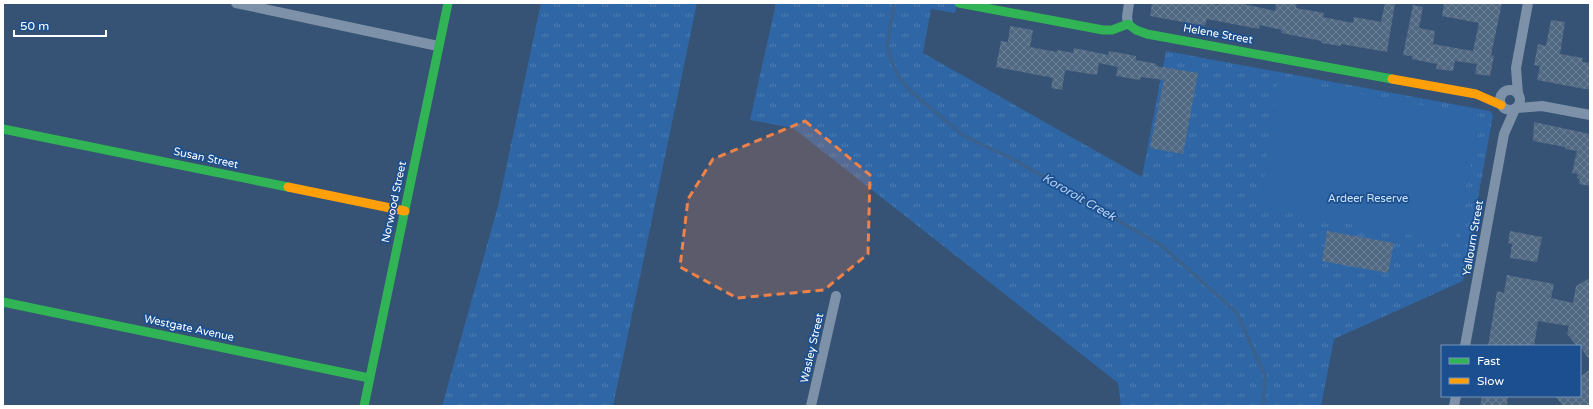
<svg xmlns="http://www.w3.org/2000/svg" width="1593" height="409" font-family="'Varela Round',sans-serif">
	<defs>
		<pattern id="park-tufts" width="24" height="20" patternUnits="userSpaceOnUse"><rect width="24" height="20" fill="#2f66a5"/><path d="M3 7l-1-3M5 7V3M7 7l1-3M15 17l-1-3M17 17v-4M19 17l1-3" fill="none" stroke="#4e7db2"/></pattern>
		<pattern id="building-cross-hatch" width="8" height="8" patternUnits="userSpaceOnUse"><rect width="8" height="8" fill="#526984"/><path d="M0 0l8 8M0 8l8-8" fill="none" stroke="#6c8096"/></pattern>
	</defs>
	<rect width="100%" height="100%" fill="#365274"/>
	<!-- park -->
	<g fill="url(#park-tufts)">
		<polygon points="541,3 697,3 613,406 442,406 498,206"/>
		<polygon points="776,3 957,3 955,13 931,9 923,53 1142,177 1166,51 1490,111 1493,115 1463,281 1334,339 1321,406 1121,406 1118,383 793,128 750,120"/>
	</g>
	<!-- garden -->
	<polygon fill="#2f66a5" points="1278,79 1480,116 1455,243 1260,208"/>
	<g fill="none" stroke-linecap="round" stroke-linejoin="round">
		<!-- stream -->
		<polyline stroke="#3b618d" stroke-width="3.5" points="894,3 887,47 892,62 899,77 909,90 964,136 1013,159 1162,246 1237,313 1265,376 1263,406"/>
	</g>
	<!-- building -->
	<g fill="url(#building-cross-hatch)">
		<polygon points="1152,3 1208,3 1219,5 1219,3 1239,3 1275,11 1276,3 1297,3 1296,8 1324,13 1323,17 1353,23 1354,17 1381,22 1385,3 1395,3 1387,52 1341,44 1341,46 1321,43 1322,41 1281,33 1282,30 1260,25 1259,29 1207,19 1205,26 1150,16"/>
		<polygon points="1444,3 1502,3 1491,55 1494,56 1490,76 1475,74 1477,64 1455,61 1453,71 1436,69 1437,64 1412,59 1412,56 1403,55 1413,5 1423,7 1419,28 1435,31 1433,44 1473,51 1479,23 1442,16"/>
		<polygon points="1551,20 1565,22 1560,54 1583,58 1582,62 1590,63 1590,90 1537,80 1540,66 1534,65 1538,44 1546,46"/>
		<polygon points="1010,26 1033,30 1030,47 1057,52 1057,50 1073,53 1074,48 1108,55 1109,51 1136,56 1136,60 1157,64 1156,66 1198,73 1183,154 1150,148 1164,80 1141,77 1140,80 1116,76 1118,67 1099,63 1097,75 1065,70 1062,90 1051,88 1053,78 996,67 1001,41 1008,42"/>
		<polygon points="1534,122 1590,134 1590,186 1579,184 1580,179 1577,178 1578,174 1572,173 1577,151 1565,149 1565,147 1533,141"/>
		<polygon points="1327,231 1394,243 1388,273 1322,261"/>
		<polygon points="1510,231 1542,237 1537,262 1510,258 1512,244 1508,243"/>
		<polygon points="1507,275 1554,284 1551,298 1573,303 1576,286 1590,278 1590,361 1580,346 1577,346 1567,334 1569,326 1538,321 1534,346 1488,346 1497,291 1504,293"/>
		<polygon points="1590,369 1590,403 1586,406 1563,406 1555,396 1580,396 1580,377"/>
		<polygon points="1482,396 1508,396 1507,406 1480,406"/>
	</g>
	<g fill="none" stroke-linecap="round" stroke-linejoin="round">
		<!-- street -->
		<g stroke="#7d92a8" stroke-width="10">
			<polyline points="236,3 438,46"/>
			<polyline points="1128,24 1127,17 1129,3"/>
			<circle cx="1510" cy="100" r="10"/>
			<polyline points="1518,94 1516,68 1528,3"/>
			<polyline points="1517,108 1542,106 1590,115"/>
			<polyline points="1465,346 1504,134 1515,109"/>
			<polyline points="811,406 836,296"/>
			<polyline points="1454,406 1456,396"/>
		</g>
		<!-- fast -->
		<g stroke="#30b455" stroke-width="9">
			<polyline points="959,3 1103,30 1112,30 1128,24 1136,30 1147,34 1392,79"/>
			<polyline points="3,129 288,187"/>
			<polyline points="3,302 369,378"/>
			<polyline points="364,406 448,3"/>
		</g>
		<!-- slow -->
		<g stroke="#ff9f0a" stroke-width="9">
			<polyline points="1392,79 1476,94 1501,105"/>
			<polyline points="288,187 405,211"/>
		</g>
	</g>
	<!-- marked area -->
	<path fill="#ee8249" fill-opacity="0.2" stroke="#ee8249" stroke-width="3" stroke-dasharray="8 5" stroke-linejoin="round" d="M805,121L870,175L868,254L824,290L737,298L680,267L688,199L713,159Z"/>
	<g text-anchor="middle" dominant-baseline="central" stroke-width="3.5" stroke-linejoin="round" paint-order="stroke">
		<!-- street labels -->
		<g font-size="11" fill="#fff" stroke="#1b4f8f">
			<text transform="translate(1218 34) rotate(10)">Helene Street</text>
			<text transform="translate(206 158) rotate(12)">Susan Street</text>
			<text transform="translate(394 202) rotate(-78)">Norwood Street</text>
			<text transform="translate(1473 238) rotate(-80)">Yallourn Street</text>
			<text transform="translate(189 328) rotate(12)">Westgate Avenue</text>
			<text transform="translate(812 348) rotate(-77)">Wasley Street</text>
		</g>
		<!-- park labels -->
		<g font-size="11" fill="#cfe3fa" stroke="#1b4f8f">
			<text x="1368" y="198">Ardeer Reserve</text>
		</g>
		<!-- water labels -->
		<g font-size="12" font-style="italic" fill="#b5d3f5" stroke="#1b4f8f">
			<text transform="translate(1079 197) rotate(30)">Kororoit Creek</text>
		</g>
	</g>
	<!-- border -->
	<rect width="1593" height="409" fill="none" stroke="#ffffff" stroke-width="8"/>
	<!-- legend -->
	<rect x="1441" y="345" width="140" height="52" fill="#1b4f8f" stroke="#7695bc"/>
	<rect x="1449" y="358" width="20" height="6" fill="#30b455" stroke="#7695bc"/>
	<text x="1477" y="365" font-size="12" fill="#ffffff">Fast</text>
	<rect x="1449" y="378" width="20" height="6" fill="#ff9f0a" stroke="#7695bc"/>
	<text x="1477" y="385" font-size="12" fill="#ffffff">Slow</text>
	<!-- scale -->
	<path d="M14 30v6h92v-6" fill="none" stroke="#ffffff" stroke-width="2"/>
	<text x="20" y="30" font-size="12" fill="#ffffff" stroke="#1b4f8f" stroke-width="3" paint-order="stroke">50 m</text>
</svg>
